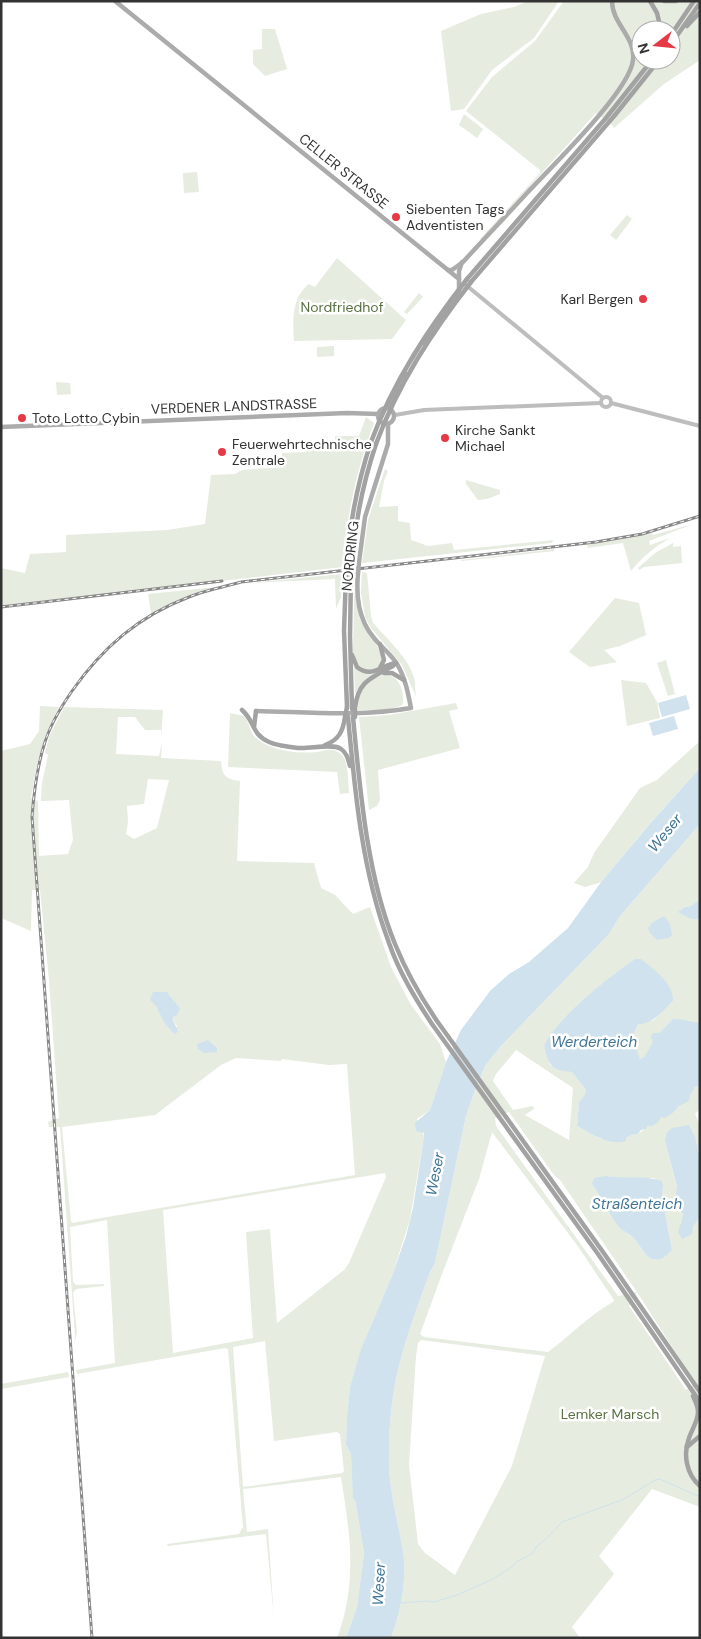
<svg xmlns="http://www.w3.org/2000/svg" width="701" height="1639" font-family="'DM Sans',sans-serif">
	<rect width="100%" height="100%" fill="#fff"/>
	<!-- green -->
	<g fill="#e6ecdf" fill-rule="evenodd">
		<polygon points="528,1 559,1 534,38 492,70 464,109 451,111 441,31 481,14 514,7"/>
		<path d="M564,1H700V60L664,84L614,128L613,126L596,113L481,240L480,239L540,173V170L466,111L492,77L535,41ZM641,30H671V60H641Z"/>
		<polygon points="262,29 275,29 287,69 265,76 253,64 253,50 262,49"/>
		<polygon points="464,114 483,129 477,138 459,125"/>
		<polygon points="197,172 199,192 184,193 183,173"/>
		<polygon points="627,215 632,219 616,240 610,235"/>
		<path d="M337,258L406,320L392,339L294,341C293,321 291,298 309,284L315,287Z"/>
		<polygon points="419,293 423,297 407,314 404,312"/>
		<polygon points="334,346 334,356 317,357 317,347"/>
		<polygon points="56,382 70,383 71,394 57,395"/>
		<path d="M366,417L374,423C357,469 346,517 343,567L1,606V568L25,573L30,554L66,552V535L167,530L205,524L211,475L235,474L242,470L282,467V453L305,452L325,441L335,440V436H359Z"/>
		<polygon points="385,469 388,471 384,481 379,507 398,506 398,521 410,523 411,540 428,546 452,543 454,550 554,540 551,543 362,563 368,520"/>
		<polygon points="466,480 500,490 500,494 487,499 478,500 466,484"/>
		<path d="M693,524L649,541L650,545L670,538C653,548 643,556 631,571L623,543L588,548L587,545L652,533L653,535Z"/>
		<polygon points="673,543 673,547 681,546 682,563 644,567 639,570 638,568 655,553"/>
		<polygon points="554,549 554,551 461,561 461,560"/>
		<path d="M356,572V601L360,619L382,654C382,662 381,668 372,671L361,669L355,660L353,653L354,601Z"/>
		<path d="M362,572L367,573L371,616L373,623C386,638 409,658 414,678C416,686 414,693 418,701L402,665L371,628L365,617L361,593Z"/>
		<polygon points="342,574 341,597 336,609 335,579 250,583"/>
		<polygon points="217,587 193,594 151,613 148,594"/>
		<polygon points="615,598 639,603 646,635 620,646 604,650 617,662 590,667 569,652"/>
		<polygon points="666,660 675,694 668,696 657,663"/>
		<path d="M390,665C378,676 365,676 355,694L354,666C366,680 377,672 390,665Z"/>
		<path d="M387,674C400,678 404,691 403,704C393,712 371,710 358,710C357,690 368,678 387,674Z"/>
		<polygon points="621,680 646,683 657,702 660,718 627,726"/>
		<polygon points="456,703 458,709 449,711 460,748 378,770 380,800 377,806 369,810 359,717 389,715"/>
		<path d="M40,706L59,707L45,736L36,769L31,798L38,801L39,856L68,854L73,840L69,800L41,801L42,783L48,755L45,753L49,737L64,707L163,710L161,739V730H145L135,717H118L116,754L159,756L162,742L161,758L221,761C222,775 225,779 240,781L237,861L314,863L321,888L335,895L353,914L370,907L391,967L411,1005L440,1044L446,1062L430,1110L417,1119L424,1136L410,1219L392,1276L362,1347L350,1387L347,1415L346,1445L351,1454L353,1489L364,1553L357,1607L346,1638H337C358,1583 350,1533 341,1477L243,1489L247,1532L268,1529L274,1619L266,1534L168,1546L167,1544L239,1534L243,1527L228,1349L225,1348L77,1374L76,1370L115,1363L107,1220L70,1227L73,1282L76,1285L104,1284V1286L76,1289L73,1293L77,1332L74,1345L75,1336L60,1127H49L48,1122L59,1118L49,980L40,890H32L31,931L1,918V751L30,744L39,731ZM148,779L169,780L157,828L134,839L126,834L128,822L127,806L144,804ZM167,993L172,1000L178,1005C174,1013 170,1018 177,1026L174,1034L164,1023L156,1006ZM236,1058L280,1061L282,1059L329,1065L347,1064L355,1175L72,1223L71,1221L62,1127L155,1115L221,1065ZM385,1173L386,1177L349,1263L344,1270L277,1323L270,1229L246,1232L253,1338L173,1353L163,1210ZM265,1341L274,1441L337,1432L340,1434L344,1471L342,1473L243,1487L233,1347Z"/>
		<path d="M230,713L244,716C250,723 249,732 257,739C273,751 297,754 317,752C321,752 327,749 332,750C335,750 340,753 342,755C349,764 348,782 349,793L340,794L337,772L228,767Z"/>
		<polygon points="700,741 700,768 644,830 602,882 585,887 574,883 588,867 594,853 640,788 657,780"/>
		<path d="M700,824V899L691,906L685,907L684,915L700,920V1022C691,1023 683,1018 673,1019L659,1033L644,1057L640,1059L630,1047L632,1037L638,1024L654,1020L673,1001L635,959L611,977L544,1046L550,1065L572,1072L586,1090V1095L579,1102L577,1126L601,1139L626,1138L631,1135L638,1134L661,1117L674,1112L695,1087L700,1086V1109L695,1114L700,1125V1158L699,1149L665,1141L677,1188L679,1211L683,1215L680,1224L693,1227L700,1217V1507L652,1489L599,1556L614,1574L572,1627L580,1638H391C400,1613 406,1586 404,1559C400,1525 388,1492 389,1457C389,1429 391,1401 397,1374C405,1339 418,1305 430,1272L435,1263L466,1116L475,1090L485,1066L500,1047L609,934L620,916ZM516,1050L573,1088L569,1140L525,1115L534,1109L533,1106L513,1110L493,1081L496,1074ZM509,1112L554,1175L560,1180L637,1292L618,1296L496,1126L495,1118ZM492,1132L577,1245L614,1300L613,1302C588,1316 570,1336 548,1352L424,1337L420,1334L442,1274L479,1179ZM606,1176L622,1178H654L663,1186L662,1196L672,1250C667,1256 661,1262 652,1259C646,1257 641,1247 637,1242C632,1236 624,1232 620,1227C609,1214 602,1198 592,1184ZM637,1292L695,1383L686,1390L629,1306ZM421,1340L545,1356L512,1466L455,1575L425,1553L418,1544L409,1465L416,1356L418,1343Z"/>
		<polygon points="68,1372 69,1377 1,1389 1,1384"/>
	</g>
	<!-- water -->
	<g fill="#cfe2ee">
		<polygon points="686,695 690,709 662,717 658,703"/>
		<polygon points="674,716 678,729 653,736 649,723"/>
		<path d="M700,768V824L620,916L609,934L500,1047L485,1066L475,1090L466,1116L435,1263L430,1272C418,1305 405,1339 397,1374C391,1401 389,1429 389,1457C388,1492 400,1525 404,1559C406,1586 400,1613 391,1638H346L357,1607L364,1553L355,1500L353,1498L351,1454L346,1445L347,1415L350,1387L361,1349L392,1276L406,1236L413,1208L424,1136V1133L416,1131L415,1123L430,1110L446,1062L461,1030L490,991L509,974L529,962L568,928L599,885L647,827Z"/>
		<polygon points="700,899 700,920 689,918 678,912 685,907 691,906"/>
		<polygon points="662,917 665,917 670,924 672,935 669,938 657,940 650,933 648,928 652,923"/>
		<path d="M635,959H641C653,969 674,983 673,1001C664,1010 652,1025 638,1024L632,1037L630,1047L636,1049L640,1059L644,1057L653,1042L651,1037L653,1033H659L673,1019C683,1018 691,1023 700,1022V1086L695,1087L690,1095L689,1101L679,1106L674,1112L665,1118L661,1117L658,1122L652,1126H648L646,1129L641,1130L638,1134L631,1135L626,1138V1141C608,1146 592,1134 577,1126L579,1102L585,1095L586,1090L572,1072C551,1070 549,1066 544,1046C557,1018 609,977 635,959Z"/>
		<path d="M153,992H167C171,999 177,1003 180,1009L177,1015L173,1017C172,1022 177,1026 178,1032L174,1034L164,1023L156,1006L150,1000Z"/>
		<polygon points="208,1040 217,1048 217,1052 204,1053 198,1049 197,1044"/>
		<polygon points="689,1125 695,1137 700,1158 700,1217 693,1227 692,1234 682,1239 678,1232 683,1215 675,1204 677,1187 665,1141 667,1132 672,1128"/>
		<path d="M606,1176C624,1179 644,1175 662,1181L663,1186L662,1196L672,1250C667,1256 661,1262 652,1259C646,1257 641,1247 637,1242C632,1235 624,1232 619,1227C609,1214 602,1198 592,1184L594,1178Z"/>
	</g>
	<g fill="none" stroke-linecap="round" stroke-linejoin="round">
		<!-- stream -->
		<polyline stroke="#cfe2ee" stroke-width="1" points="401,1603 427,1601 434,1602 457,1595 491,1580 513,1566 516,1562 533,1553 536,1547 546,1539 562,1522 624,1499 655,1480 660,1479 700,1497"/>
		<!-- secondary -->
		<g stroke="#bdbdbd" stroke-width="4">
			<polyline points="466,285 603,398"/>
			<circle cx="606" cy="402" r="5"/>
			<polyline points="611,403 700,426"/>
			<polyline points="395,415 424,410 601,403"/>
		</g>
		<!-- primary -->
		<g stroke="#ababab" stroke-width="4.5">
			<polyline points="115,1 459,279"/>
			<path d="M448,270H452L463,262C484,239 506,216 527,193C551,167 630,91 633,60C636,37 612,24 612,1"/>
			<polyline points="424,343 459,291 459,271 462,262"/>
			<circle cx="386" cy="416" r="8"/>
			<polyline points="388,408 405,373"/>
			<polyline points="1,427 347,413 378,414"/>
			<polyline points="359,562 365,517 388,444 388,425"/>
			<path d="M256,711C307,712 360,717 411,708C408,693 405,677 397,664C391,654 381,647 374,638C358,619 356,596 358,573"/>
		</g>
		<!-- trunk -->
		<g stroke="#a2a2a2" stroke-width="4.5">
			<polyline points="650,1 657,13 661,30"/>
			<polyline points="664,1 676,1"/>
			<polyline points="687,26 700,12"/>
			<polyline points="671,35 694,1"/>
			<polyline points="671,44 700,3"/>
			<polyline points="467,279 606,118 652,60"/>
			<polyline points="471,282 615,115 659,60"/>
			<path d="M352,563C355,522 363,483 376,444"/>
			<path d="M346,564C350,522 358,481 371,442"/>
			<polyline points="351,573 350,636 352,709"/>
			<polyline points="346,574 344,631 347,707"/>
			<polyline points="380,644 384,660 380,668"/>
			<path d="M352,655L357,667C372,679 381,665 396,663"/>
			<polyline points="384,673 392,673 404,680"/>
			<path d="M355,708C358,681 371,678 393,666L396,663"/>
			<path d="M242,710C255,721 251,734 269,742C278,746 289,747 299,748C310,749 333,743 341,749C347,753 348,759 350,766"/>
			<path d="M348,717C355,793 362,871 389,943C399,972 415,998 432,1024L598,1254L700,1402"/>
			<path d="M353,717C360,790 367,876 395,944C406,971 420,996 437,1021L603,1252L700,1392"/>
			<polyline points="254,727 256,711"/>
			<path d="M325,745C339,740 343,731 345,717"/>
			<path d="M693,1396C695,1401 698,1406 698,1412C698,1421 692,1429 689,1438C683,1454 686,1474 700,1486"/>
			<polyline points="687,1447 700,1436"/>
		</g>
		<!-- rail casing -->
		<g stroke="#888" stroke-width="3">
			<g id="rail">
				<polyline points="1,607 222,581"/>
				<path d="M92,1638L32,817C34,791 37,766 45,742C51,723 61,707 72,691C103,647 139,616 189,597C206,590 224,587 241,582L596,542L642,534L700,516"/>
			</g>
		</g>
		<!-- rail -->
		<use href="#rail" stroke="#fff" stroke-width="1" stroke-dasharray="4" stroke-linecap="butt"/>
		<!-- primary-bridge -->
		<polyline stroke="#ababab" stroke-width="4.5" points="358,573 359,562"/>
		<!-- trunk-bridge -->
		<g stroke="#a2a2a2" stroke-width="4.5">
			<path d="M371,442C393,382 428,329 467,279"/>
			<path d="M376,444C398,384 432,332 471,282"/>
			<polyline points="351,573 352,563"/>
			<polyline points="346,574 346,564"/>
			<polyline points="345,717 347,707"/>
			<polyline points="355,717 355,708"/>
		</g>
	</g>
	<!-- markers -->
	<g fill="#e63946" stroke="#fff" stroke-width="2">
		<circle cx="396" cy="217" r="5"/>
		<circle cx="643" cy="299" r="5"/>
		<circle cx="22" cy="418" r="5"/>
		<circle cx="445" cy="438" r="5"/>
		<circle cx="222" cy="452" r="5"/>
	</g>
	<g text-anchor="middle" dominant-baseline="central" stroke-width="5" stroke-linejoin="round" paint-order="stroke">
		<!-- street labels -->
		<g font-size="14" fill="#333" stroke="#fff">
			<text transform="translate(344 171) rotate(39)">CELLER STRASSE</text>
			<text transform="translate(234 406) rotate(-2)">VERDENER LANDSTRASSE</text>
			<text transform="translate(350 556) rotate(-84)">NORDRING</text>
		</g>
		<!-- poi labels -->
		<g font-size="14" fill="#333" stroke="#fff" text-anchor="start">
			<text x="406" y="209">Siebenten Tags<tspan x="406" dy="16">Adventisten</tspan></text>
			<text x="633" y="299" text-anchor="end">Karl Bergen</text>
			<text x="32" y="418">Toto Lotto Cybin</text>
			<text x="455" y="430">Kirche Sankt<tspan x="455" dy="16">Michael</tspan></text>
			<text x="232" y="444">Feuerwehrtechnische<tspan x="232" dy="16">Zentrale</tspan></text>
		</g>
		<!-- park labels -->
		<g font-size="14" fill="#56703f" stroke="#fff">
			<text x="342" y="307">Nordfriedhof</text>
			<text x="610" y="1414">Lemker Marsch</text>
		</g>
		<!-- water labels -->
		<g font-size="15" font-style="italic" fill="#3f7597" stroke="#fff">
			<text transform="translate(665 833) rotate(-51)">Weser</text>
			<text x="594" y="1042">Werderteich</text>
			<text transform="translate(435 1174) rotate(-79)">Weser</text>
			<text x="637" y="1204">Straßenteich</text>
			<text transform="translate(379 1584) rotate(-87)">Weser</text>
		</g>
	</g>
	<!-- border -->
	<rect width="701" height="1639" fill="none" stroke="#333333" stroke-width="5"/>
	<!-- north arrow -->
	<g transform="translate(656 45) rotate(254)"><circle r="24" fill="#ffffff" stroke="#adadad"/>
	<path d="M0-4L9 19L0 12L-9 19Z" fill="#e63946"/>
	<text y="-8" font-size="14" font-weight="bold" text-anchor="middle" fill="#333333">N</text>
	</g>
</svg>
